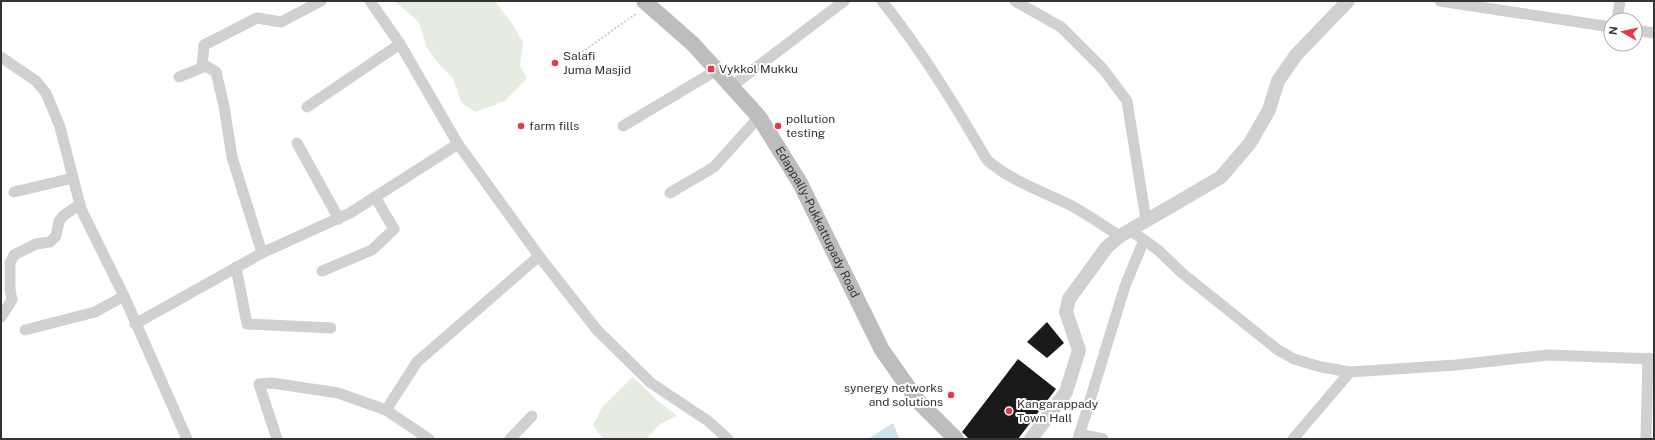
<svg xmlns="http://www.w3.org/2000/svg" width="1655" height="440" font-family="'Public Sans',sans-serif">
	<rect width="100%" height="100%" fill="#fff"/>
	<!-- green -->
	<g fill="#e6ecdf">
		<polygon points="394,1 495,1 513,25 523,42 520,66 527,78 505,101 475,112 461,102 453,78 440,66 426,46 419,22"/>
		<polygon points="633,377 658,401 677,416 660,424 646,439 603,439 593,425 603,406"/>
	</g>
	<!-- water -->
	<polygon fill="#cfe2ee" points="893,423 900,439 868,439"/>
	<!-- building -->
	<g fill="#1a1a1a">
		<polygon points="1047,322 1064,343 1047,358 1027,342"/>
		<polygon points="1018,359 1056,389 1018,439 969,439 962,432"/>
	</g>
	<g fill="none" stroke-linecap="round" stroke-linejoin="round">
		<!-- path -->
		<polyline stroke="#cdcdcd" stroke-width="2" stroke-dasharray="2 2" stroke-linecap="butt" points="572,59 637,13"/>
		<!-- minor -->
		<g stroke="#d0d0d0" stroke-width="11">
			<polyline points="370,1 400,44 458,144 539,256 597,330 651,383 708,421 728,439"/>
			<path d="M882,1C922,51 955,105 987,160C1011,181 1044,192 1072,206C1088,215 1104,226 1120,236"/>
			<polyline points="1015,1 1061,27 1103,69 1127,101 1146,220"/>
			<polyline points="1440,1 1611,27"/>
			<polyline points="1617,20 1620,1"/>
			<polyline points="1635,30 1654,33"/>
			<polyline points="1,57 36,81 46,93 60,127 81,209 124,296 187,439"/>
			<polyline points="202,67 204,45 257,18 281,22 321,1"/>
			<polyline points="179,77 206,66 216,72 224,106 232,157 262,253"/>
			<polyline points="732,86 844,1"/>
			<polyline points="307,107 400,44"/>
			<polyline points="623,126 717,70"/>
			<polyline points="297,143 339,219"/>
			<polyline points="14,192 73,178"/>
			<polyline points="670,193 714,167 759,117"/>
			<polyline points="1130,230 1158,250 1182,273 1278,350 1294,359 1321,367 1350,372 1456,365 1548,355 1654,359"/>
			<polyline points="236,267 247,324 331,328"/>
			<polyline points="322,271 372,250 394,229 375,197"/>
			<polyline points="1,317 12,300 10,289 10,263 14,255 36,244 50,242 56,236 59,221 63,216 80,204"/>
			<polyline points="135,324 262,253 350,213 458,144"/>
			<polyline points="25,330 95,312 124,296"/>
			<polyline points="386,410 417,362 539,256"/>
			<polyline points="1079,434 1103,439"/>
			<polyline points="277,439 259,384 272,383 338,393 386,410 429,439"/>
			<polyline points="510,439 532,416"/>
			<polyline points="1078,439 1125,286 1144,240"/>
			<polyline points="1293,439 1350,372"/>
			<polyline points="1646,439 1648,358"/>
		</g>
		<!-- tertiary -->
		<polyline stroke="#d0d0d0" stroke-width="14" points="1031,439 1066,392 1079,350 1066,312 1069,299 1107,247 1120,236 1221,177 1250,143 1269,110 1278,81 1296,55 1348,1"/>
		<!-- secondary -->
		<path stroke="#bdbdbd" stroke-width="16" id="s1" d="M644,1L693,44L759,117L800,183L882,350L918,401L956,439"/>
	</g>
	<!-- markers -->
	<g fill="#e63946" stroke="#fff" stroke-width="1.5">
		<circle cx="555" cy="63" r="4"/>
		<rect x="707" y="65" width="8" height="8" rx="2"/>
		<circle cx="521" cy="126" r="4"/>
		<circle cx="778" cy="126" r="4"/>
		<circle cx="951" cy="395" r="4"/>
		<circle cx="1009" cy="411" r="4"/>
	</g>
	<g text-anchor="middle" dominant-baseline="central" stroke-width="4" stroke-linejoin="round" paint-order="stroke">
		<!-- poi labels -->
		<g font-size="12" fill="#333" stroke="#fff" text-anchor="start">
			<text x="563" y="56">Salafi<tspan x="563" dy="14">Juma Masjid</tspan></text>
			<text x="719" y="69">Vykkol Mukku</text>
			<text x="786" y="119">pollution<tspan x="786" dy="14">testing</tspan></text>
			<text x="529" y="126">farm fills</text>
			<text x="943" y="388" text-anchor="end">synergy networks<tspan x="943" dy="14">and solutions</tspan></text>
			<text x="1017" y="404">Kangarappady<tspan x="1017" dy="14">Town Hall</tspan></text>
		</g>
		<!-- street labels -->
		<g font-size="12" fill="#333" stroke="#fff">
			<text stroke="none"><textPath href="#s1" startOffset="284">Edappally-Pukkattupady Road</textPath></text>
		</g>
	</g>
	<!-- border -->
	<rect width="1655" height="440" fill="none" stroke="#333333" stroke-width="4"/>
	<!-- north arrow -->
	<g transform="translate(1623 32) rotate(278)"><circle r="19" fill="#ffffff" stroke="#adadad"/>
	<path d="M0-3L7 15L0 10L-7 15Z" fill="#e63946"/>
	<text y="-6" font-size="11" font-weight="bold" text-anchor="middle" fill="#333333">N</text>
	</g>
</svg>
